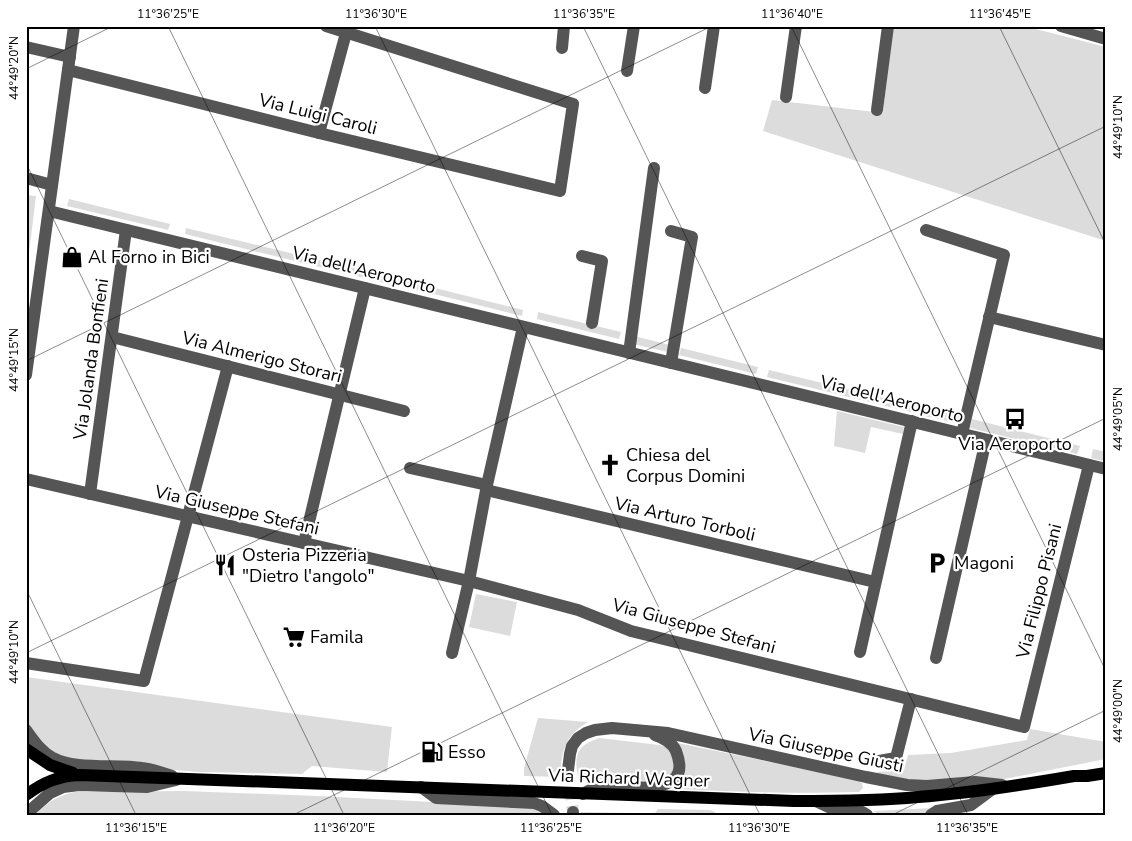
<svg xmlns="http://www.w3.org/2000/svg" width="1132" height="841" font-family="'Nunito Sans',sans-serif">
	<rect width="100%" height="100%" fill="#fff"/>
	<!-- green -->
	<g fill="#dcdcdc">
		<polygon points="893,26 1024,26 1106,47 1106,241 763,131 772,100 883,113"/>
		<polygon points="26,195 36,196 26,278"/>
		<polygon points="69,199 170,224 168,230 67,206"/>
		<polygon points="186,228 386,276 385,283 185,234"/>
		<polygon points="395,278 523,310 522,316 394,284"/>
		<polygon points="538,312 621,332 619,339 537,319"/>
		<polygon points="634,336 670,345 668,352 633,344"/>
		<polygon points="681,348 758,367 756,374 679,355"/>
		<polygon points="769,370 913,405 911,412 767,377"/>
		<polygon points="922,407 959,416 957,423 920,415"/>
		<polygon points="837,411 904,427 903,434 871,427 865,453 834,446"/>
		<polygon points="972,419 1080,446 1077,454 970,428"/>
		<polygon points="1093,449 1106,452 1106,462 1091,458"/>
		<polygon points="476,594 517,602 510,636 469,627"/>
		<polygon points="26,677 392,727 387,772 312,766 302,774 198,772 74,761 49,752 26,723"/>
		<path d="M538,718L588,722C564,736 562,751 560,777L524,776V768Z"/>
		<polygon points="1030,729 1106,742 1106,759 999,780 912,783 876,776 878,772 904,770 908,755 951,753 1027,740"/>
		<path d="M599,738L659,745L668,747L672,753L674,769L670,777L664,781L600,780L578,778C574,755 576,746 599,738Z"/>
		<path d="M673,742L857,780L862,783L863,788L859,792C799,794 739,792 679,789L677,783Z"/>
		<path d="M185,791L317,796L529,807L538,810L545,815H34C49,802 55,797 74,792Z"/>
		<polygon points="932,808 926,815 880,815 874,811"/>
		<polygon points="658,809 710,810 715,812 715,815 657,815 655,813"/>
		<polygon points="581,812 632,813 636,815 581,815"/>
	</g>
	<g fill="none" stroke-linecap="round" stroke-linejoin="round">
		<!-- minor-tunnel -->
		<polyline stroke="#d9d9d9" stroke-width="12" stroke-dasharray="12 6" stroke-linecap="butt" points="568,770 573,812"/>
		<!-- minor -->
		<g stroke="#555" stroke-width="12">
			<polyline points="1061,26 1106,39"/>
			<polyline points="26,47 70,57"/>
			<polyline points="562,48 564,26"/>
			<polyline points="68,70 319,133 560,191 573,104 326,26"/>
			<polyline points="627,71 634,26"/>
			<polyline points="705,88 714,26"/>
			<polyline points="786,97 796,26"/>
			<polyline points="877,110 888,26"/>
			<polyline points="319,133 346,33"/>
			<polyline points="26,178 52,185"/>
			<polyline points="49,211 1106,469"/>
			<polyline points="926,230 1004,255 962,434"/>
			<polyline points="582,256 602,261 592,323"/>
			<polyline points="989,317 1106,345"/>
			<polyline points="112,337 404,411"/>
			<polyline points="629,353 654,168"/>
			<polyline points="671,363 692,237 671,231"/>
			<polyline points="26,375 74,26"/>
			<polyline points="410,468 487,485"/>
			<polyline points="26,479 469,581 578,610 631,631 1024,727 1089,465"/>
			<polyline points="486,490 875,582"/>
			<polyline points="90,494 126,230"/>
			<polyline points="304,543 365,288"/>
			<polyline points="860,652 912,421"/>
			<polyline points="452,653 469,581 487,485 523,327"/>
			<polyline points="936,658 986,440"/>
			<polyline points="26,663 144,681 228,366"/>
			<path d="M26,730C34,741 41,752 53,758C74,770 117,764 142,768C152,769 163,773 172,776"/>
			<polyline points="879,761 896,758 911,699"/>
			<polyline points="568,770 570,754 572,746 578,738 586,733 595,730 612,728 668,733 866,777 907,785 927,786 975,782 1002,785"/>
			<polyline points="421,787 436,798 534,803 542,806 554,815"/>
			<path d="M583,794C589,791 595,787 601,786C606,785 612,786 617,786C635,787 662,792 676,777C682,770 679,759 676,751C672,742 664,738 655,735"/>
			<polyline points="816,801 833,809 862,812 867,815"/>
			<polyline points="573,812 573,815"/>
			<polyline points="26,814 50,793 63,787 79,785 147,787 176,780"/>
			<polyline points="931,815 937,811 971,805 994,788"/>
		</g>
		<!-- major -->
		<g stroke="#000" stroke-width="12">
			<polyline points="26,749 50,765 73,773"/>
			<path d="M26,795C44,782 58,776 80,775L794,801C835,801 877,801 918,797C970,793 1022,785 1074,776H1087L1106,773"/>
		</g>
	</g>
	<!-- ticks -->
	<path fill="none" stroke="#000" stroke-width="1" stroke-opacity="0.45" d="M168,26L552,815M375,26L760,815M583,26L968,815M791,26L1106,671M999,26L1106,245M26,69L113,26M26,163L344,815M26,361L712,26M26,589L136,815M26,653L1106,126M293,815L1106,418M892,815L1106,710"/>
	<!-- icons -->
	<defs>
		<g id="shop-bare" transform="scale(1.725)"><path d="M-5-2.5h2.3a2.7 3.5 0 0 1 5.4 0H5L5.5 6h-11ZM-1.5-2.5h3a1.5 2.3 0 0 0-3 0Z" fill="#000" stroke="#fff" stroke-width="2.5" paint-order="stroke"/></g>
		<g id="bus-bare" transform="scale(1.725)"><path d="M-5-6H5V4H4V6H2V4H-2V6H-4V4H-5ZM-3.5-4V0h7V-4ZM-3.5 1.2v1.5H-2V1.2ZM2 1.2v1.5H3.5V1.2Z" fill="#000" stroke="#fff" stroke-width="2.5" paint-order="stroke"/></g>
		<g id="church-bare" transform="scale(1.725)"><path d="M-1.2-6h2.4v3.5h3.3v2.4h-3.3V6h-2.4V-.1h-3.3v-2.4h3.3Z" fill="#000" stroke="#fff" stroke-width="2.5" paint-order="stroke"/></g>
		<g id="parking-bare" transform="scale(1.725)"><path d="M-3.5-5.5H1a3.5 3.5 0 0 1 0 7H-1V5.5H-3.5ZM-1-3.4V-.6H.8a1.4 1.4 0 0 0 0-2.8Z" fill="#000" stroke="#fff" stroke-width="2.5" paint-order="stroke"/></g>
		<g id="restaurant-bare" transform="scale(1.725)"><path d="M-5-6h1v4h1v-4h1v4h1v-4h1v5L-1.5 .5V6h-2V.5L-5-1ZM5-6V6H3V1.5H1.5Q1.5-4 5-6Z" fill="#000" stroke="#fff" stroke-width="2.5" paint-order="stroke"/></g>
		<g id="supermarket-bare" transform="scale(1.725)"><path d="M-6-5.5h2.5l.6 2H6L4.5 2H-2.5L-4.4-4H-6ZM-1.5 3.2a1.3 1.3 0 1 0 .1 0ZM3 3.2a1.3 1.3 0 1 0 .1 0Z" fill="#000" stroke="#fff" stroke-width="2.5" paint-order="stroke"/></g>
		<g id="fuel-bare" transform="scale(1.725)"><path d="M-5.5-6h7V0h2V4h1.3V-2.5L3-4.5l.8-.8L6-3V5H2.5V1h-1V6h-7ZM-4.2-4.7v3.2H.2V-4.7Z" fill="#000" stroke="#fff" stroke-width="2.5" paint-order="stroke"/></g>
	</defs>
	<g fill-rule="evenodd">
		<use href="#shop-bare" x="72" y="257"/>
		<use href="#bus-bare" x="1015" y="419"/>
		<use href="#church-bare" x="610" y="465"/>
		<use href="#parking-bare" x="937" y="563"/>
		<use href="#restaurant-bare" x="225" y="565"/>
		<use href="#supermarket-bare" x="294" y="637"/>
		<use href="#fuel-bare" x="432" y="752"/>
	</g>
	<g text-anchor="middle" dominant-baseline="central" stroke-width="4.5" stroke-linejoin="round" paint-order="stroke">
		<!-- street labels -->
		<g font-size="18" fill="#000" stroke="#fff">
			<text transform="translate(318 114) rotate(14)">Via Luigi Caroli</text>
			<text transform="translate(364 270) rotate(14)">Via dell'Aeroporto</text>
			<text transform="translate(262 357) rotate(14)">Via Almerigo Storari</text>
			<text transform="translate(91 359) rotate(-82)">Via Jolanda Bonfieni</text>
			<text transform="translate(892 399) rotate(14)">Via dell'Aeroporto</text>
			<text transform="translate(237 510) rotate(13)">Via Giuseppe Stefani</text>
			<text transform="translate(685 519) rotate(13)">Via Arturo Torboli</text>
			<text transform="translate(1039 591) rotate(-76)">Via Filippo Pisani</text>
			<text transform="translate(694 626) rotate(15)">Via Giuseppe Stefani</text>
			<text transform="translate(826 750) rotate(12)">Via Giuseppe Giusti</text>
			<text transform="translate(629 778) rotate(2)">Via Richard Wagner</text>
		</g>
		<!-- poi labels -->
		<g font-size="18" fill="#000" stroke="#fff" text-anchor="start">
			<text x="88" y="257">Al Forno in Bici</text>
			<text x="1015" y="444" text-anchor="middle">Via Aeroporto</text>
			<text x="626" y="455">Chiesa del<tspan x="626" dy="21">Corpus Domini</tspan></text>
			<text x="242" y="555">Osteria Pizzeria<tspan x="242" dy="21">"Dietro l'angolo"</tspan></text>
			<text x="954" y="563">Magoni</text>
			<text x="310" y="637">Famila</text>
			<text x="448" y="752">Esso</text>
		</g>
	</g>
	<!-- border -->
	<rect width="1132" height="841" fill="none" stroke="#ffffff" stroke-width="55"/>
	<rect x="28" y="28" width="1076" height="786" fill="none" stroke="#000" stroke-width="2"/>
	<g font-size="12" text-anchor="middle" fill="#000">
		<text x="168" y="18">11°36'25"E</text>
		<text x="376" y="18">11°36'30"E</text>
		<text x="584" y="18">11°36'35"E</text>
		<text x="792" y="18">11°36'40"E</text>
		<text x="1000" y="18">11°36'45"E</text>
		<text transform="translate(14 68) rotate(-90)" y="4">44°49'20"N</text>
		<text transform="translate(1118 127) rotate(-90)" y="4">44°49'10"N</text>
		<text transform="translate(14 360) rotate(-90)" y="4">44°49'15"N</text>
		<text transform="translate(1118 419) rotate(-90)" y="4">44°49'05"N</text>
		<text transform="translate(14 652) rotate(-90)" y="4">44°49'10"N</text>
		<text transform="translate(1118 711) rotate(-90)" y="4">44°49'00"N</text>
		<text x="136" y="832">11°36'15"E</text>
		<text x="344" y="832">11°36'20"E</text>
		<text x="551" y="832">11°36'25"E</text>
		<text x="759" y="832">11°36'30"E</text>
		<text x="967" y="832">11°36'35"E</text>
	</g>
</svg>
